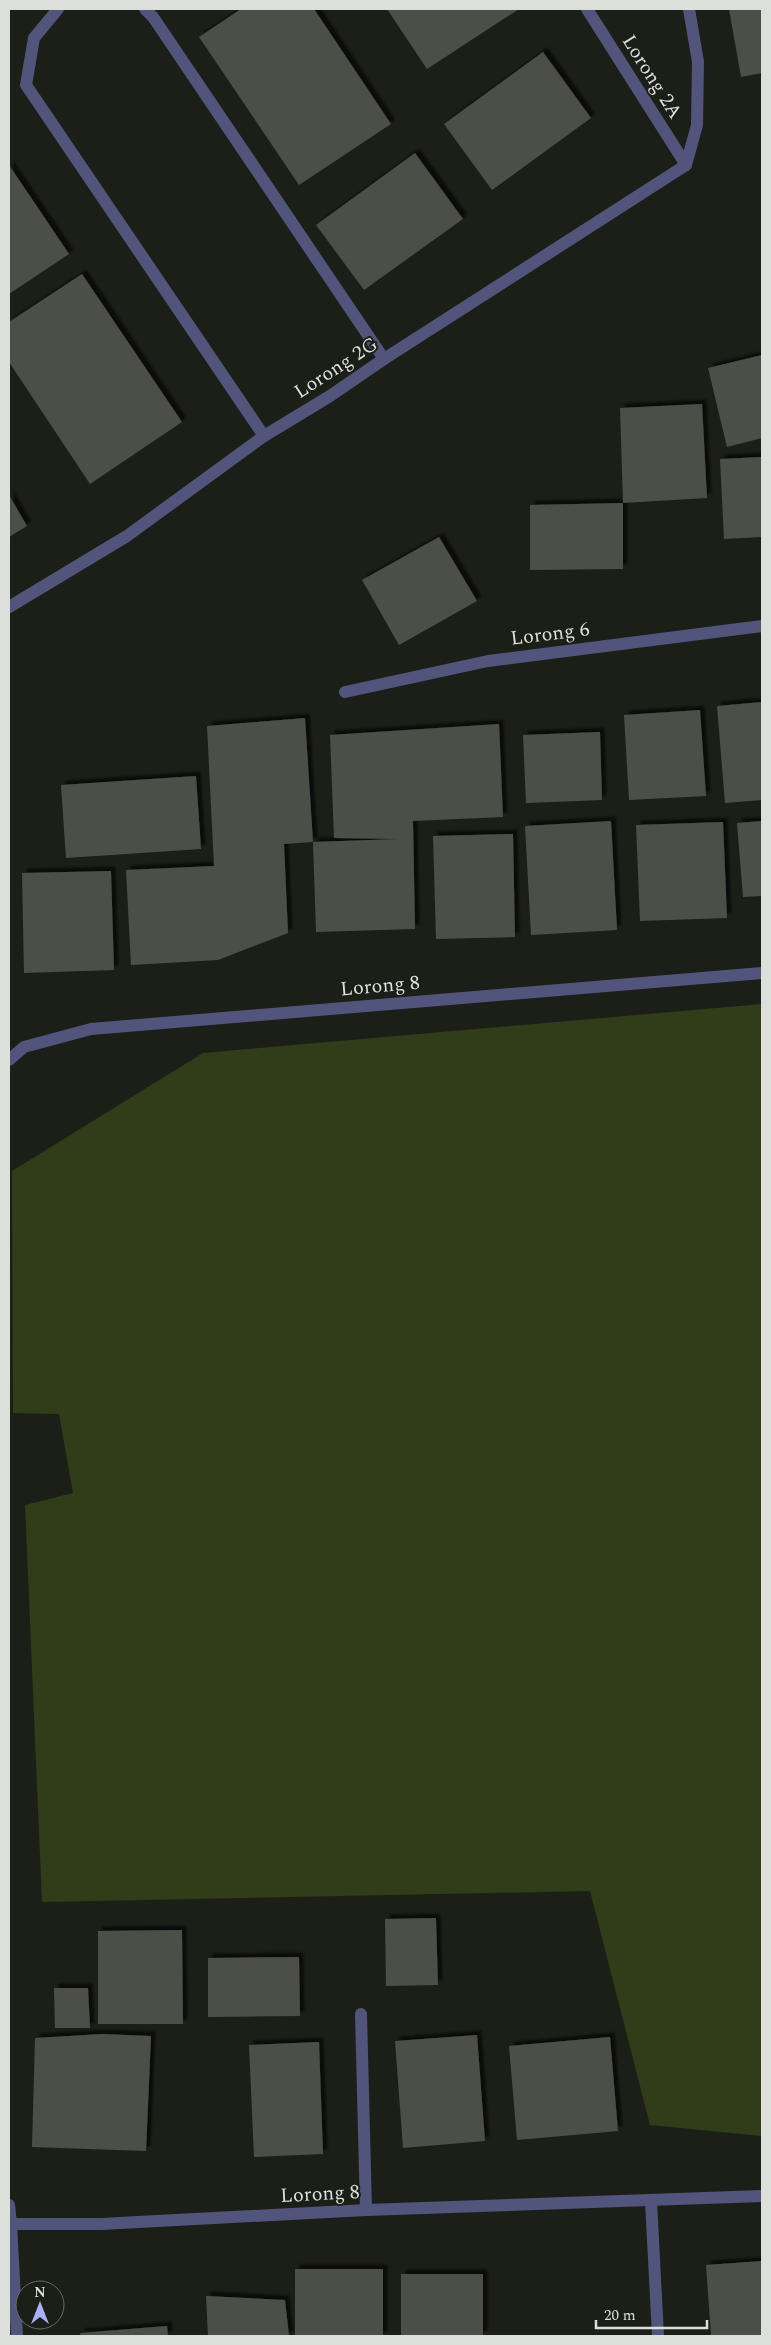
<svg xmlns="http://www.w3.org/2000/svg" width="771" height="2345" font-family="Spectral,serif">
	<defs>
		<filter id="shadow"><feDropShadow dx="4.5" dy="-4.5" stdDeviation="1" flood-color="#0009"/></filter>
	</defs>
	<rect width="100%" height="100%" fill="#1c1f18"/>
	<!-- green -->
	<polygon fill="#313d19" points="762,1004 762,2136 650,2125 590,1891 42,1902 25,1505 73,1493 59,1414 13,1413 12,1171 203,1053"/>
	<!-- building -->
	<g fill="#4c4f47" filter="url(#shadow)">
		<polygon points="241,9 314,9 391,124 299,185 199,37"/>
		<polygon points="387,9 519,9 427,69"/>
		<polygon points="729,9 762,9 762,73 741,77"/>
		<polygon points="543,52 591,118 492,190 444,124"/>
		<polygon points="415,153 463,219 364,290 316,225"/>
		<polygon points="9,165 69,254 9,294"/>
		<polygon points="82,274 182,422 90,484 9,362 9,322"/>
		<polygon points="762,355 762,438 727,447 708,368"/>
		<polygon points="702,404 707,498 623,503 623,569 530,570 530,505 623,503 620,408"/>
		<polygon points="762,457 762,537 724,539 720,459"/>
		<polygon points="9,495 27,526 9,537"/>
		<polygon points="439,537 477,601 399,645 362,580"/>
		<polygon points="762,702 762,800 725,803 717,706"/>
		<polygon points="700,710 706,796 629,800 624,715"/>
		<polygon points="305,718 313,842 399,839 334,838 330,735 499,724 503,817 413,821 415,929 316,932 313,842 284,844 288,933 218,960 131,965 126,870 214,866 207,726"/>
		<polygon points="600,732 602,800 526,803 523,735"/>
		<polygon points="196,776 201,849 66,858 61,785"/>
		<polygon points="611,821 617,930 531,935 525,826"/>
		<polygon points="762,821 762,896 743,897 737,823"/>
		<polygon points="723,822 727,918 640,921 636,825"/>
		<polygon points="513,834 515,937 436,939 433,836"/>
		<polygon points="111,871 114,970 24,973 22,873"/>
		<polygon points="436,1918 438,1985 386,1986 385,1919"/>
		<polygon points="182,1930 183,2024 98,2024 98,1931"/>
		<polygon points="299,1957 300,2016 208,2017 208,1958"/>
		<polygon points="54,1988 88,1988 90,2028 55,2028"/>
		<polygon points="102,2034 151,2036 146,2151 32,2147 35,2038"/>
		<polygon points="477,2035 485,2141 403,2148 395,2041"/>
		<polygon points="610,2037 618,2131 517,2140 509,2046"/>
		<polygon points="319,2042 323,2154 254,2157 249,2045"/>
		<polygon points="762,2261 762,2336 711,2336 706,2265"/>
		<rect x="295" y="2269" width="88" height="67"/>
		<rect x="401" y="2274" width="82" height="62"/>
		<polygon points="206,2296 285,2300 289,2336 208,2336"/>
		<polygon points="167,2326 168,2336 81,2336 80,2333"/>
	</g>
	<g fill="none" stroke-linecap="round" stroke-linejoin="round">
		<!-- minor -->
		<g stroke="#52557b" stroke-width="12">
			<polyline points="58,9 34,38 26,85 264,436"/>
			<polyline points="145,9 153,17 384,359"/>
			<polyline points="587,9 686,165"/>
			<polyline points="686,165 697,125 698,62 689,9"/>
			<polyline points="9,607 127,536 264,436 330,396 384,359 686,165"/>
			<polyline points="345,692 488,661 762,626"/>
			<polyline points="9,1060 24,1047 91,1029 762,973"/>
			<polyline points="361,2014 366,2210"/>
			<polyline points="651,2201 658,2336"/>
			<polyline points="9,2205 11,2224 101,2224 366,2210 762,2196"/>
			<polyline points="11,2224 17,2336"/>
		</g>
	</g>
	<g text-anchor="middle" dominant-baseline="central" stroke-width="4" stroke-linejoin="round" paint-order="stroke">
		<!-- street labels -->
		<g font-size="20" fill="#dddfda" stroke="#1c1f18">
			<text transform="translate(652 77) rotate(58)">Lorong 2A</text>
			<text transform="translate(336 368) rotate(-33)">Lorong 2G</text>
			<text transform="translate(550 634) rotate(-7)">Lorong 6</text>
			<text transform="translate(380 986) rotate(-5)">Lorong 8</text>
			<text transform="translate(320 2194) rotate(-3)">Lorong 8</text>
		</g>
	</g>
	<!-- border -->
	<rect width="771" height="2345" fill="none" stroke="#dddfda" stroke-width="20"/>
	<!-- north arrow -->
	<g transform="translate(40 2305)"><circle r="24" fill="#1c1f18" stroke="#696c66"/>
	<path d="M0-4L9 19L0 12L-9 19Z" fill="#a9b0fc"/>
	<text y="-8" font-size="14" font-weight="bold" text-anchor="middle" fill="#dddfda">N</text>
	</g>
	<!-- scale -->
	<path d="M596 2320v8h111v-8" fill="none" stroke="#dddfda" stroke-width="2.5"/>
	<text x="604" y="2320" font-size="15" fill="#dddfda" stroke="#1c1f18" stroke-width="4" paint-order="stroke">20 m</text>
</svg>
